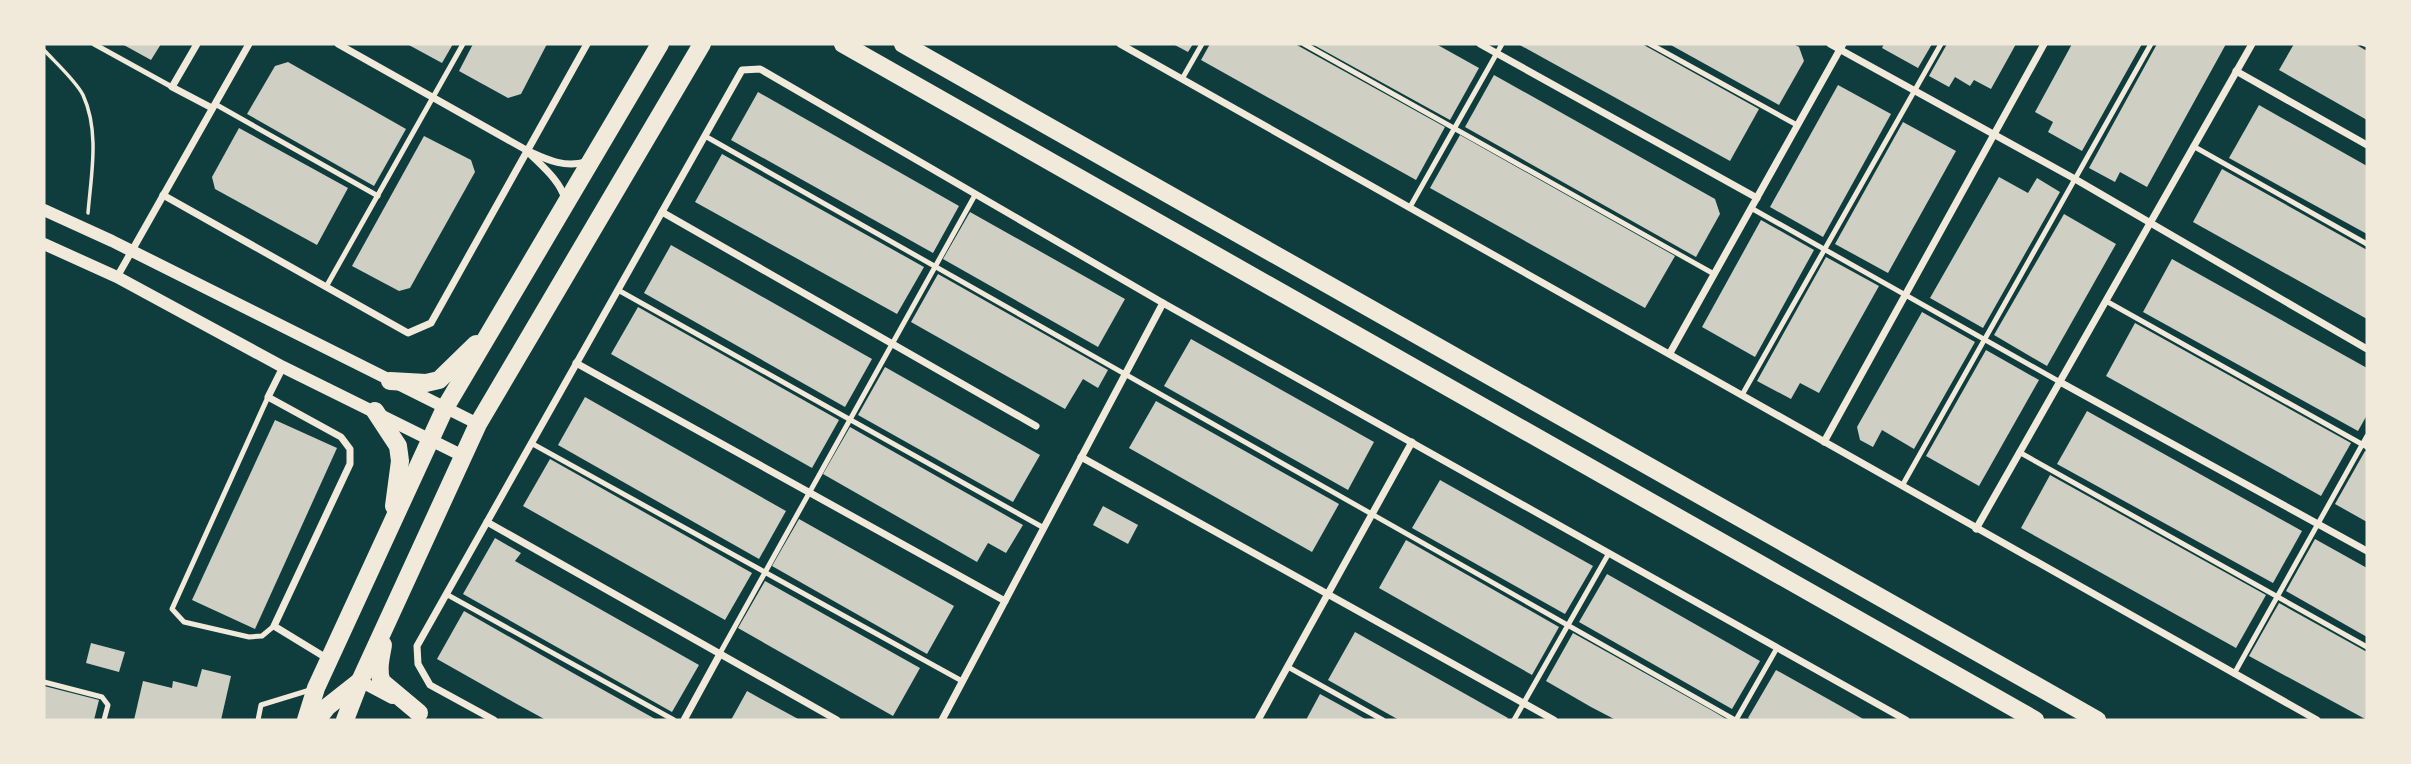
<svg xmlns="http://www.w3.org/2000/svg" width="2411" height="764" font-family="Ubuntu,sans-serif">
	<rect width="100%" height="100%" fill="#0f3d3e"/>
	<!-- building -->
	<g fill="#cfcfc3">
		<polygon points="122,44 161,44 151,60"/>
		<polygon points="407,44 453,44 442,63"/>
		<polygon points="473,44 547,44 521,94 508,98 459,71"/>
		<polygon points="1173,44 1193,44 1188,52"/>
		<polygon points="1210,44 1295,44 1445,127 1416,180 1201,60"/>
		<polygon points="1312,44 1436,44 1479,68 1450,120"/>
		<polygon points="1518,44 1642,44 1759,109 1730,161"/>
		<polygon points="1669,44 1793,44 1799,47 1804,61 1779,105"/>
		<polygon points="1884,44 1932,44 1918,68 1882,48"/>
		<polygon points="1947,44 2016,44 1991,89 1974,80 1970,86 1955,77 1949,87 1929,76"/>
		<polygon points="2072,44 2142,44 2082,151 2048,132 2053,122 2035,112"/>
		<polygon points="2157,44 2226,44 2147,187 2120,172 2115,182 2089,168"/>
		<polygon points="2294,44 2355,44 2367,51 2367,120 2279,70"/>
		<polygon points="288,62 406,129 374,186 247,114 275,66"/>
		<polygon points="1494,75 1715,199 1720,214 1696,257 1465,127"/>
		<polygon points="1838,85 1891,114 1823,237 1770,207"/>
		<polygon points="758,92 959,206 933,253 731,140"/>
		<polygon points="2259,105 2367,166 2367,234 2229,158"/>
		<polygon points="1903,122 1956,151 1888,273 1835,244"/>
		<polygon points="239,128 348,188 317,245 215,189 212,177"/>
		<polygon points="1460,135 1675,256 1645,308 1430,188"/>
		<polygon points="424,136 471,160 475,172 410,288 399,291 352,266"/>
		<polygon points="722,154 924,267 897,314 695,202"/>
		<polygon points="2222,169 2367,250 2367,319 2193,222"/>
		<polygon points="1999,177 2028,193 2037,178 2060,192 1983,328 1930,298"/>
		<polygon points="970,212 1125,299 1098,347 943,259"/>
		<polygon points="2064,214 2116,244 2047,366 1994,335"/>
		<polygon points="1761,220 1814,250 1755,357 1702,327"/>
		<polygon points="671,245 872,359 845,407 644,293"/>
		<polygon points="1826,257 1879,286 1819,393 1800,383 1791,399 1757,381"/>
		<polygon points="2172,259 2367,368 2367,415 2358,431 2143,312"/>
		<polygon points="938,274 1108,370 1098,388 1083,379 1065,409 911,322"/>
		<polygon points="638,307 839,420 812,468 611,354"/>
		<polygon points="1922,312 1975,342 1914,449 1882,430 1873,447 1860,440 1857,427"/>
		<polygon points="2135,323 2351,443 2321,496 2106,376"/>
		<polygon points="1191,339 1374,442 1348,490 1164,386"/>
		<polygon points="1986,350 2039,380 1979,486 1926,456"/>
		<polygon points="885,367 1040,455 1013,502 858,415"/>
		<polygon points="585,397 786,511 759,559 558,445"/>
		<polygon points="1156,401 1339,504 1312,552 1129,448"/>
		<polygon points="2087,411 2302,531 2273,583 2057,464"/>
		<polygon points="275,420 337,448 255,629 192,600"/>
		<polygon points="850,427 1023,525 1006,553 988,543 977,562 823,474"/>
		<polygon points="2365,451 2367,453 2367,522 2335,504"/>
		<polygon points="550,459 752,573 725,620 523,506"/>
		<polygon points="2050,475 2266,595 2236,648 2021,528"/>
		<polygon points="1440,480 1593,566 1565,614 1412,528"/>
		<polygon points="1103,506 1138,525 1128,544 1093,525"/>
		<polygon points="799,519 954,606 927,654 772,566"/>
		<polygon points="495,538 521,553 515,561 699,665 672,712 463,594"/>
		<polygon points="2315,539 2367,568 2367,637 2286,591"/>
		<polygon points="1406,540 1559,627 1532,675 1379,588"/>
		<polygon points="1607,574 1760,661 1732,709 1579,622"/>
		<polygon points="765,581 920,668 893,716 738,628"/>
		<polygon points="2279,603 2367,652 2367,720 2249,656"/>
		<polygon points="464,611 573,673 657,720 546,720 515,703 437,659"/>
		<polygon points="1355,632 1508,718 1507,720 1399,720 1328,680"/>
		<polygon points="1573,633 1711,710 1728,720 1616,720 1591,707 1546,681"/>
		<polygon points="91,643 125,652 119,672 86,663"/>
		<polygon points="202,669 231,676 221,720 134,720 143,681 172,688 173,681 197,687"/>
		<polygon points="1776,670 1837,704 1865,720 1752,720 1748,718"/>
		<polygon points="44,686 99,700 94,720 44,720"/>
		<polygon points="747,691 765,701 800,720 731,720"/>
		<polygon points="1320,694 1351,711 1367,720 1306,720"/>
	</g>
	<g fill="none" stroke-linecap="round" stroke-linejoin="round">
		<!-- path -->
		<path stroke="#f1e9da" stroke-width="3.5" d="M44,50C55,62 76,81 83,95C100,132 91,175 88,213"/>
		<!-- service -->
		<g stroke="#f1e9da" stroke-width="5">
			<polyline points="94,44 172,87"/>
			<polyline points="1304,44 1714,274"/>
			<polyline points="1650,44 1797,125"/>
			<polyline points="2364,44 2367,45"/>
			<polyline points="1182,79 1202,44"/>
			<polyline points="215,104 378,196"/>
			<polyline points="705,136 1735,720"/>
			<polyline points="2193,146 2367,244"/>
			<polyline points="1410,207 1502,44"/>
			<polyline points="1751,208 2060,382"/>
			<polyline points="326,287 463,44"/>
			<polyline points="618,290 1044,528"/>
			<polyline points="2106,301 2367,447"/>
			<polyline points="1742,395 1941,44"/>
			<polyline points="268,397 172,609 184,622 249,637 262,636 274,626"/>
			<polyline points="531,443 962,681"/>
			<polyline points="2019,452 2367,647"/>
			<polyline points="1902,486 2151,44"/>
			<polyline points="446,594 674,720"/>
			<polyline points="719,655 975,195"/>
			<polyline points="1288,667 1383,720"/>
			<polyline points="2234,674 2367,436"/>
			<polyline points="44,682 102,697 108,705 104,720"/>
			<polyline points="258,720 261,705 310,690"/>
			<polyline points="1514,720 1609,553"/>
			<polyline points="1736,720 1777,648"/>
		</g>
		<!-- minor -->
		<g stroke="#f1e9da" stroke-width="7">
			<polyline points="197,44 172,87 212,108"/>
			<path d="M338,44L528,151C548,160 564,168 586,162"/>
			<path d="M1120,44C1520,268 1917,496 2317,720"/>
			<polyline points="1480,44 1757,198"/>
			<polyline points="1830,44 2075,179 2367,349"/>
			<polyline points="2236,71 2367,145"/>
			<path d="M530,154C544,168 560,181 565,199"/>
			<polyline points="163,195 408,333 431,323 587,44"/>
			<polyline points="662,212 1036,426"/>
			<polyline points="117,277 249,44"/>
			<polyline points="1670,353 1843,44"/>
			<polyline points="576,363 1005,601"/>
			<polyline points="283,367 268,397 341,437 350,449 350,464 274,626 328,659"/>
			<polyline points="2060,382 2367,551"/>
			<polyline points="1824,442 2044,44"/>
			<polyline points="1081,457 1554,720"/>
			<polyline points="487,522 837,720"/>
			<polyline points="1976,529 2252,44"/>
			<polyline points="494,720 430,685 418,664 417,646 742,70 760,69 1163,303 1906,720"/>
			<polyline points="684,720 720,654"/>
			<polyline points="942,720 1163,303"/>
			<polyline points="1258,720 1412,442"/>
		</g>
		<!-- tertiary -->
		<g stroke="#f1e9da" stroke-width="12">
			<polyline points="44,210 112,241 478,424"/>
			<polyline points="44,244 117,277 283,367 463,456"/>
			<polyline points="360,681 392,698"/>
		</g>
		<!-- primary -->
		<g stroke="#f1e9da" stroke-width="18">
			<polyline points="843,44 2035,720"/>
			<polyline points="903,44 2097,720"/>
			<polyline points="390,381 426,383 439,380 476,344"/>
			<polyline points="375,411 398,446 400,461 394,506"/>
			<path d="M383,645C381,657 377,671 382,682L419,713"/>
			<polyline points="306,720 316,688 445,408 660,44"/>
			<polyline points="317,720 327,707 360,681"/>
			<polyline points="345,720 360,681 478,424 702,44"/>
		</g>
	</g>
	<!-- border -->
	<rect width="2411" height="764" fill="none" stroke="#f1e9da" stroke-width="91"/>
</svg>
